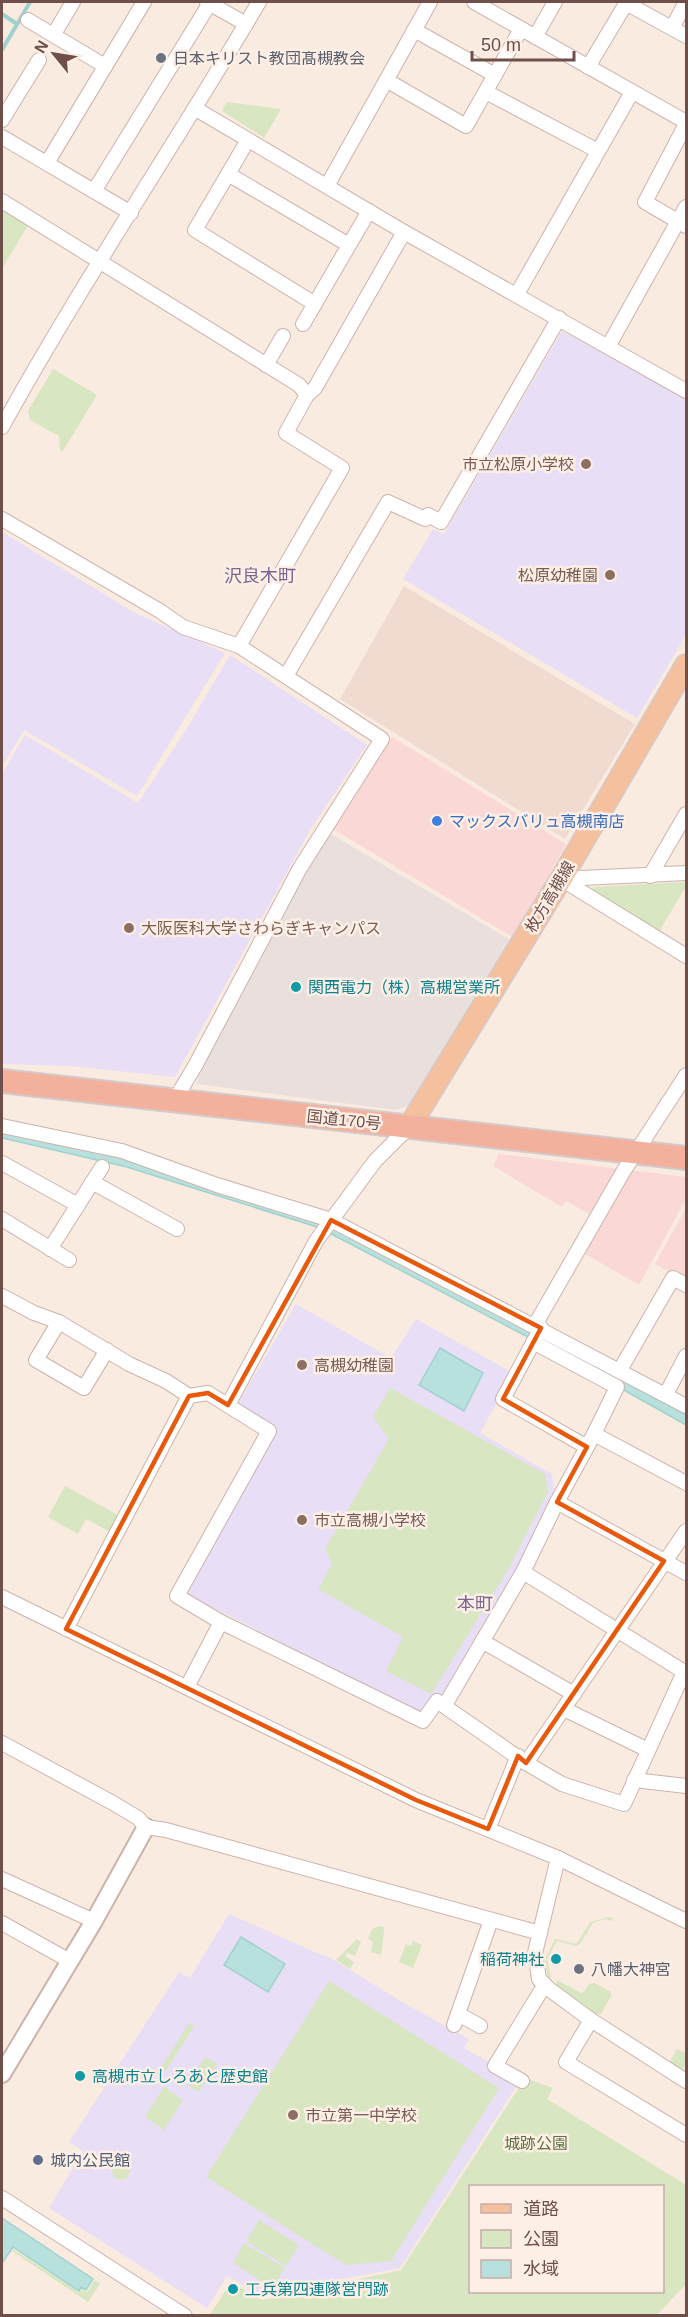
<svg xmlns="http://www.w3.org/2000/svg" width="688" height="2317" font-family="Arial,'Noto Sans JP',sans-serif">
	<rect width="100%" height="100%" fill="#faebe1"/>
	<!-- residential -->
	<polygon fill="#f1dbd0" points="404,586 635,724 565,839 340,699"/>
	<!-- commercial -->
	<g fill="#fad8d5">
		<polygon points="392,737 566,844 514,938 333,829"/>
		<polygon points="499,1154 620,1169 593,1216 566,1201 562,1207 493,1166"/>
		<polygon points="629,1170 686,1177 686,1199 639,1285 582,1252"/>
		<polygon points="686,1208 686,1280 655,1264"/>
	</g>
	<!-- industrial -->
	<polygon fill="#e9dfdc" points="329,833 512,941 417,1102 396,1110 197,1084 200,1070 304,875"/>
	<!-- education -->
	<g fill="#e8def6">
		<polygon points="562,331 686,399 686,635 637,718 403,579 433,529 444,534"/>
		<polygon points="2,532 135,613 225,653 137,796 24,730 2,767"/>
		<polygon points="230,655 367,745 310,830 175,1077 70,1066 2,1064 2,774 25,735 138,803 186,730"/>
		<polygon points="296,1304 391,1358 416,1319 513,1373 480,1433 552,1474 554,1491 517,1567 441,1696 436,1693 420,1713 186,1594 277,1429 238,1404"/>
		<polygon points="229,1914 317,1953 331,1958 402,2002 469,2039 464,2048 489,2062 486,2068 516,2087 400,2268 260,2295 227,2276 207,2308 49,2208 83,2151 69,2142 179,1972 190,1978"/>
	</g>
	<!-- green -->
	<g fill="#d8e6c1" fill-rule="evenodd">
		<polygon points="227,102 281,109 264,138 222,111"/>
		<polygon points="2,209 28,225 2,269"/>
		<polygon points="53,369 97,395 63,451 60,450 59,436 30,420 28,411"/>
		<polygon points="686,882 686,886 659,932 592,892 594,887"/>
		<polygon points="390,1388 545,1474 548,1492 505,1575 431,1694 386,1671 403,1637 318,1589 332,1564 325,1549 389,1439 373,1417"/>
		<polygon points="65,1486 118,1515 110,1532 86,1519 78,1534 48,1517"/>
		<polygon points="608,1917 613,1918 612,1921 605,1919 593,1923 580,1944 576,1946 557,1941 547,1959 551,1977 548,1979 545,1959 555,1939 576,1944 591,1922"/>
		<path d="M380,1926L384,1927C384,1933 382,1949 381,1955L371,1952L373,1942L368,1939L372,1929Z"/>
		<polygon points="357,1939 361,1942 355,1956 347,1953 345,1956 354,1962 350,1969 336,1960"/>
		<polygon points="413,1941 422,1945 413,1968 399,1962 406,1944 411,1946"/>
		<polygon points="557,1980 581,1993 584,1992 589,1984 594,1983 611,1992 611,1996 601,2014 596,2014 556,1984"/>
		<polygon points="329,1981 499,2088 391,2261 346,2265 206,2177"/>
		<polygon points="189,2023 194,2026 166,2071 161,2068"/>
		<polygon points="677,2049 686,2053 686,2063 682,2071 669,2063"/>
		<polygon points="205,2057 217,2064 199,2092 188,2085"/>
		<path d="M525,2078L553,2088L547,2099L686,2185V2284L657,2315H210L231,2282L262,2300L401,2270ZM470,2186H662V2292H470Z"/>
		<polygon points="164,2087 183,2100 164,2130 145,2117"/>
		<circle cx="121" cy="2171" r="9"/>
		<polygon points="259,2220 299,2245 286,2266 246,2241"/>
		<polygon points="244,2243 285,2268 272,2288 233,2263"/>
		<polygon points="13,2249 79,2292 82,2289 87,2292 95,2280 100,2284 88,2302 12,2251"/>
	</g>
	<!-- water -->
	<g fill="#b8e1de" stroke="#9fd2ce" stroke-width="1.5">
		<polygon points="2,1131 122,1158 319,1219 668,1405 686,1415 686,1425 547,1347 320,1228 127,1167 2,1138"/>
		<polygon points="440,1348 483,1373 464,1411 419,1385"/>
		<polygon points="241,1937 285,1964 268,1992 224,1965"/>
		<polygon points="2,2218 93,2279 86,2290 81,2287 79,2291 13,2247 2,2263"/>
	</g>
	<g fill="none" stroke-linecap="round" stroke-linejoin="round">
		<!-- stream -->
		<g stroke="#9fd2ce" stroke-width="4">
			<polyline points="2,14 17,24"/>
			<polyline points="2,50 30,2"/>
		</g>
		<!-- minor casing -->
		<g stroke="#ccb3ac" stroke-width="16">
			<g id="minor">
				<polyline points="207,2 246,24"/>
				<polyline points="474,2 686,122"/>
				<polyline points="626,3 686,36"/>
				<polyline points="28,20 105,66"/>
				<polyline points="672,28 686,2"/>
				<polyline points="414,30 495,75"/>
				<polyline points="54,34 73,2"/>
				<polyline points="535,37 555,2"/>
				<polyline points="588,67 627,2"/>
				<polyline points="386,80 466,126 521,29"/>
				<polyline points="486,92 598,151"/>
				<polyline points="196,109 404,232 686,391"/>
				<polyline points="2,120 39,60"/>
				<polyline points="686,124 645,202 686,226"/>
				<polyline points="2,137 131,213"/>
				<polyline points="248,140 195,230 315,304"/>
				<polyline points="47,163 144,2"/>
				<polyline points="228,174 349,245"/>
				<polyline points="327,186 430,2"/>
				<polyline points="94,191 210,3"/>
				<polyline points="2,201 299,385 307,395"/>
				<polyline points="517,294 632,92"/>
				<polyline points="303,324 369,211"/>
				<polyline points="609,345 686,207"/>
				<polyline points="266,365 283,336"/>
				<path d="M2,427C82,282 175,145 259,2"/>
				<polyline points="2,519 160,611 183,627 239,646 382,739 300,868 195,1066 174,1101"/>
				<polyline points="239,646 342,468 286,433 307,395 315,388 404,232"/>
				<polyline points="286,676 388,502 425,519 428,515 441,522 559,318"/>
				<polyline points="650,876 686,814"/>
				<polyline points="561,879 686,956"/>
				<polyline points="561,879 686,873"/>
				<polyline points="2,1126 122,1151 217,1185 331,1220 686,1406"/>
				<polyline points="2,1163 78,1205"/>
				<polyline points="92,1182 177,1229"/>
				<polyline points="2,1219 69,1260"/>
				<polyline points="50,1249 102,1167"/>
				<polyline points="2,1296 34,1313 59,1322 129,1364 166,1381 189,1396 208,1393 269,1431 177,1596 221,1622 423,1721 437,1701 526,1763 562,1784 624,1804 684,1672"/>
				<polyline points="59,1322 36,1360 84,1388 107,1350"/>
				<polyline points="535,1325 623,1172 686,1075"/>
				<polyline points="541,1328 503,1399 587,1447"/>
				<polyline points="533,1342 617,1387 594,1434"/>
				<polyline points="620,1370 673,1278 686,1285"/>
				<polyline points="666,1394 686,1356"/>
				<polyline points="228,1405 316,1241 375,1161 409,1127"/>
				<polyline points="557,1502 686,1573"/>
				<polyline points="523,1572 686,1673"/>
				<polyline points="2,1597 416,1800 558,1858 686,1921"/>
				<polyline points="66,1629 189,1396"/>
				<polyline points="482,1641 574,1694"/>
				<polyline points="187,1687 221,1622"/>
				<polyline points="445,1705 523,1572 557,1502 594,1434 686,1483"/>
				<polyline points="564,1709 648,1750"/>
				<polyline points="2,1743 113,1803 138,1818 146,1827 166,1830 540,1933"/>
				<polyline points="526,1763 686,1531"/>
				<polyline points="634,1780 686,1786"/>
				<polyline points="488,1829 518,1756"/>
				<polyline points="558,1858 535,1953 539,1979 549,1989 591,2020 686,2081"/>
				<polyline points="2,1879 94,1921"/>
				<polyline points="2,1923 70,1961"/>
				<polyline points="458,2014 480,2026"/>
				<polyline points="591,2020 566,2062 686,2135"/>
				<polyline points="454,2025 491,1920"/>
				<polyline points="522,2081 495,2066 544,1986"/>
				<polyline points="2,2198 185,2316"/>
			</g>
		</g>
		<!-- tertiary casing -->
		<g stroke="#ccb3ac" stroke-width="20">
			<polyline id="tertiary" points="2,2074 94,1921 146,1827"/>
		</g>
		<!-- primary casing -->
		<g stroke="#d4cac9" stroke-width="24">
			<polyline id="primary" points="409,1127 561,879 686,665"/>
		</g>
		<!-- trunk casing -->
		<g stroke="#d4cac9" stroke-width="26">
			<polyline id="trunk" points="2,1081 686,1158"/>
		</g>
		<!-- minor -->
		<use href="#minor" stroke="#fff" stroke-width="14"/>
		<!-- tertiary -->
		<use href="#tertiary" stroke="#fff" stroke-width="16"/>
		<!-- primary -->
		<use href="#primary" stroke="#f4c09e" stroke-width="21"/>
		<!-- trunk -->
		<use href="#trunk" stroke="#f2b09d" stroke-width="22"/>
	</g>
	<!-- marked area -->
	<path fill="none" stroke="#e8590c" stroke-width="4.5" stroke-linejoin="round" d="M331,1220L541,1328L503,1399L587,1447L557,1502L664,1561L526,1763L518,1756L488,1829L416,1800L66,1629L189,1396L208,1393L228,1405Z"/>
	<!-- markers -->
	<g fill="#6b7280" stroke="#fdefe6" stroke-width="2">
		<circle cx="161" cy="58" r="6"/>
		<circle cx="579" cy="1969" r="6"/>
	</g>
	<g fill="#8d6e63" stroke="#fdefe6" stroke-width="2">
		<circle cx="586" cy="464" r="6"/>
		<circle cx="610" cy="575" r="6"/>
		<circle cx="129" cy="928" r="6"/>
		<circle cx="302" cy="1365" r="6"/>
		<circle cx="302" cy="1520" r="6"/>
		<circle cx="293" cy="2115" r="6"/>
	</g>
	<circle fill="#3f7fe0" stroke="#fdefe6" stroke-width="2" cx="437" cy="821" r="6"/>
	<g fill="#0f9aa8" stroke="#fdefe6" stroke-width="2">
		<circle cx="296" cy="987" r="6"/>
		<circle cx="556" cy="1959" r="6"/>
		<circle cx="80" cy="2076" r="6"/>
		<circle cx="233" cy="2289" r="6"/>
	</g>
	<circle fill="#5c6f8a" stroke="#fdefe6" stroke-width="2" cx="38" cy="2160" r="6"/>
	<g text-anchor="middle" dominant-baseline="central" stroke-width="5" stroke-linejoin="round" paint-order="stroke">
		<!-- worship labels -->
		<g font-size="16" fill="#5b616d" stroke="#fdefe6" text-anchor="start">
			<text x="173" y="58">日本キリスト教団髙槻教会</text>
			<text x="591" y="1969">八幡大神宮</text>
		</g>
		<!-- education labels -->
		<g font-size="16" fill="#785e54" stroke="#fdefe6" text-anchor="start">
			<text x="574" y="464" text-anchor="end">市立松原小学校</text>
			<text x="598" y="575" text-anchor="end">松原幼稚園</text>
			<text x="141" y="928">大阪医科大学さわらぎキャンパス</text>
			<text x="314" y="1365">高槻幼稚園</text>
			<text x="314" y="1520">市立高槻小学校</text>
			<text x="305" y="2115">市立第一中学校</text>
		</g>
		<!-- shop labels -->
		<g font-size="16" fill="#366cbe" stroke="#fdefe6" text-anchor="start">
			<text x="449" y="821">マックスバリュ高槻南店</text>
		</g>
		<!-- street labels -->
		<g font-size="16" fill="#6f4f4a" stroke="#fdefe6">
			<text transform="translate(550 897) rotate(-59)">枚方高槻線</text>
			<text transform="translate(344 1120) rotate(6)">国道170号</text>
		</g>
		<!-- culture labels -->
		<g font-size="16" fill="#0d838f" stroke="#fdefe6" text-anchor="start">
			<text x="308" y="987">関西電力（株）高槻営業所</text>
			<text x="544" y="1959" text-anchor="end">稲荷神社</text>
			<text x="92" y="2076">高槻市立しろあと歴史館</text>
			<text x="245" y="2289">工兵第四連隊営門跡</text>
		</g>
		<!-- park labels -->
		<g font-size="16" fill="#5d7443" stroke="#fdefe6">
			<text x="536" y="2143">城跡公園</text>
		</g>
		<!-- service labels -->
		<g font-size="16" fill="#4e5e75" stroke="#fdefe6" text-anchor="start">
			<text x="50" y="2160">城内公民館</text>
		</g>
		<!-- neighbourhood labels -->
		<g font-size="18" fill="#796692" stroke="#fdefe6">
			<text x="260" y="576">沢良木町</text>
			<text x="475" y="1604">本町</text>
		</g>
	</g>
	<!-- border -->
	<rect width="688" height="2317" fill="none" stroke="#6f4f4a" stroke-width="6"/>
	<!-- legend -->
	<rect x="469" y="2185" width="195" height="108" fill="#fdefe6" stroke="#c4afa8" stroke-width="1.5"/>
	<rect x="481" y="2204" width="30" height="9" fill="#f4c09e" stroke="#c4afa8" stroke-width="1.5"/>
	<text x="523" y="2215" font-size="18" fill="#6f4f4a">道路</text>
	<rect x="481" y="2230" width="30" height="18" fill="#d8e6c1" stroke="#c4afa8" stroke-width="1.5"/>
	<text x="523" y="2245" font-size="18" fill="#6f4f4a">公園</text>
	<rect x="481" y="2260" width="30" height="18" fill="#b8e1de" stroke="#c4afa8" stroke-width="1.5"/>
	<text x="523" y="2275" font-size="18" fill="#6f4f4a">水域</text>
	<!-- north arrow -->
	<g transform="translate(54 54) rotate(300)" stroke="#fdefe6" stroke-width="4.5" paint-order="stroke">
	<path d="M0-4.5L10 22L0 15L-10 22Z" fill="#6f4f4a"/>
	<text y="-9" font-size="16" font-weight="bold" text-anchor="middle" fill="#6f4f4a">N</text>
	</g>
	<!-- scale -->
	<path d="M472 51v9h102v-9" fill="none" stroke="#6f4f4a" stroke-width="3"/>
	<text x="481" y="51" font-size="18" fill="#6f4f4a" stroke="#fdefe6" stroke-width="4.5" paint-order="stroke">50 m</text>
</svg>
